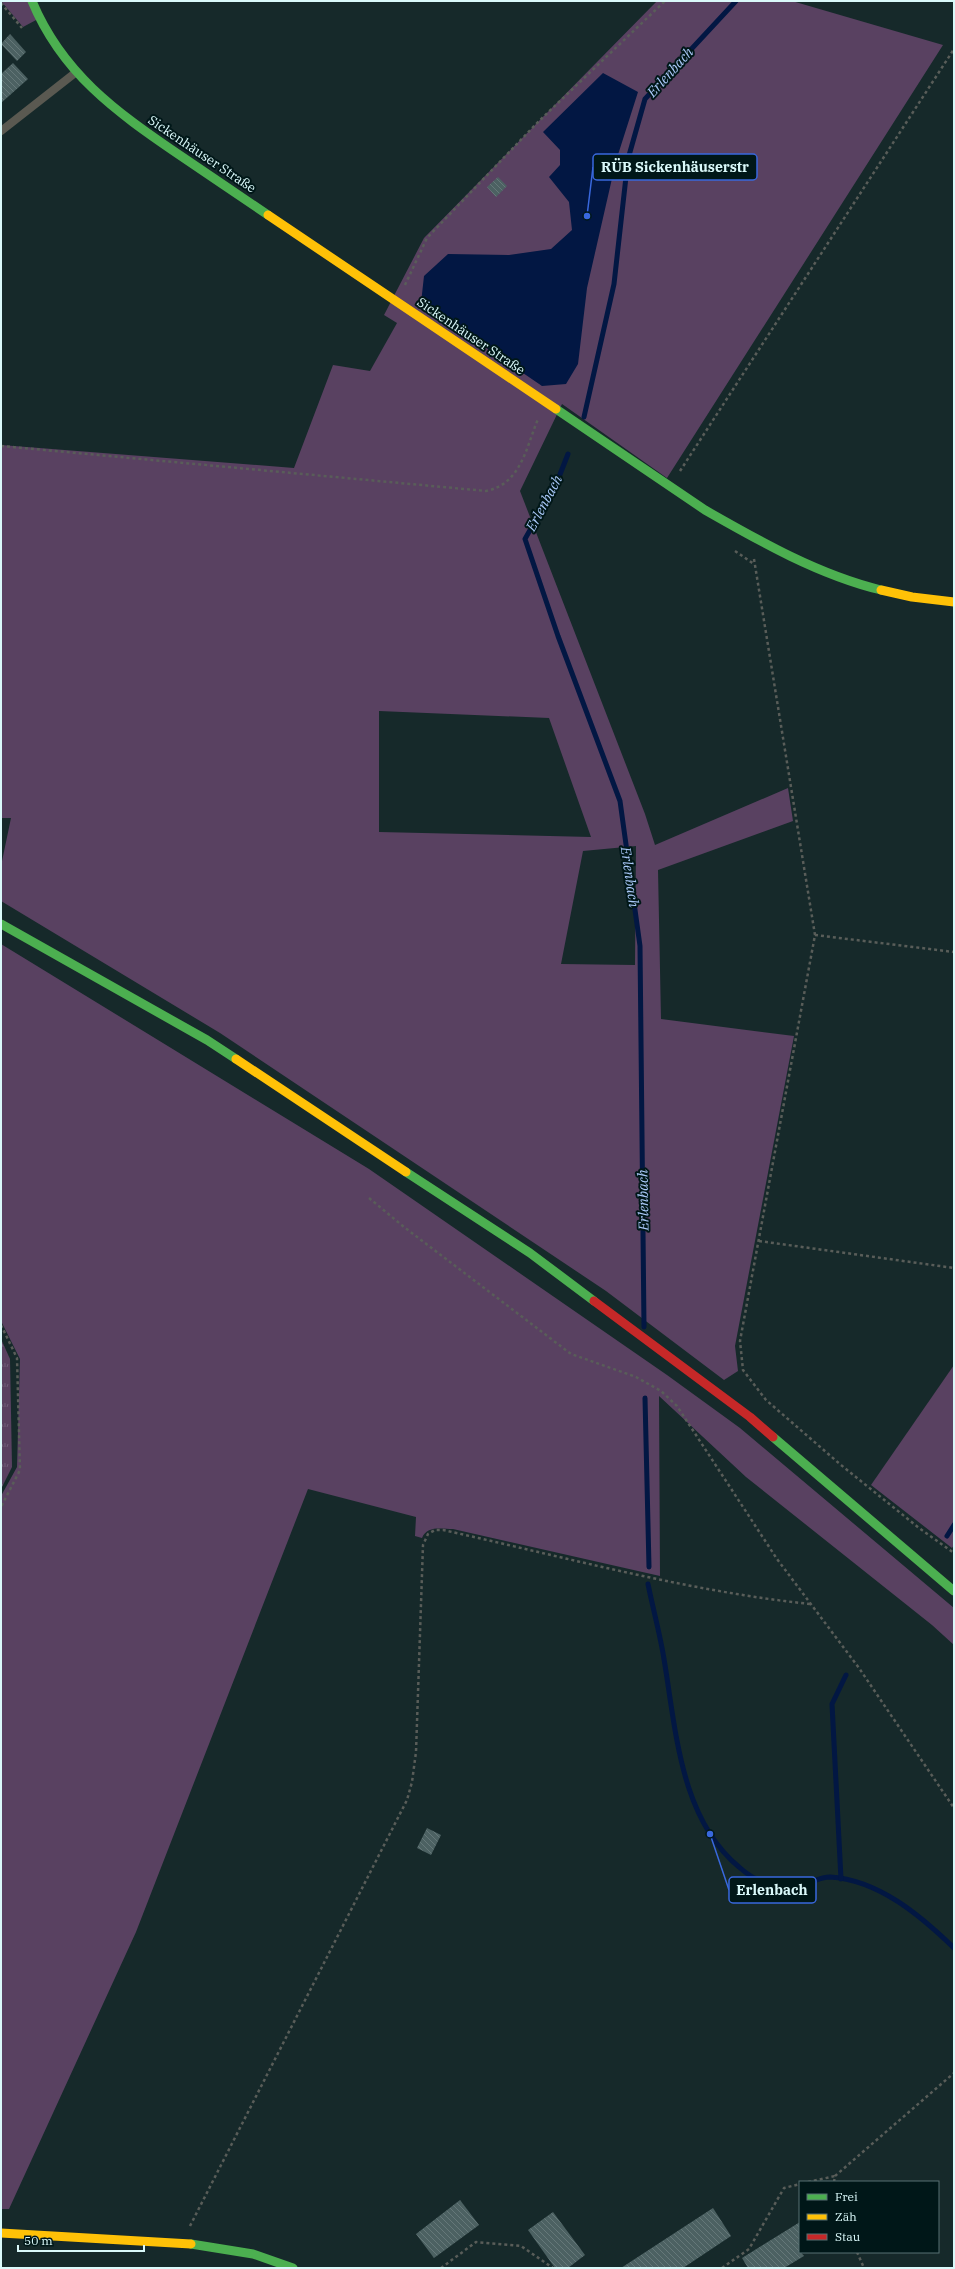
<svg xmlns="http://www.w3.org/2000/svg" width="955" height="2269" font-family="'IBM Plex Serif',serif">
	<defs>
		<pattern id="park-tufts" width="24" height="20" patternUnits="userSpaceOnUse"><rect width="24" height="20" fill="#594161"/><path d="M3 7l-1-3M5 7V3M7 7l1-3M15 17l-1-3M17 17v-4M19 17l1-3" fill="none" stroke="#705d79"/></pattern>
		<pattern id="building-back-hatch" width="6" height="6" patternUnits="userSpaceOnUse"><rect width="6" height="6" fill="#4c6162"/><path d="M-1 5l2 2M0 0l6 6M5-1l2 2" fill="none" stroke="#657879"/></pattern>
	</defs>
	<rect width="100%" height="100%" fill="#16292a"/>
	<!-- green -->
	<g fill="#594161" fill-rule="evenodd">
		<polygon points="1,1 31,1 38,19 23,27"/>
		<path d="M657,1H792L943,45L667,478L562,404L520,491L645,814L655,845L788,788L793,821L658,870L661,1019L794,1036L735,1346L738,1371L724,1380L606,1291L220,1033L1,901V866L11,818H1V445L294,468L333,365L370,371L397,323L384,315L424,238ZM379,711L549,718L591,837L379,832ZM636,846L635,965L561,964L583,851Z"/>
		<path d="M1,944L369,1169L667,1375L740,1428L954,1608V1645L932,1625L746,1477L659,1396L660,1576L453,1529C442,1529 427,1525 422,1538L415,1536L416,1517L308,1489L136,1932L9,2209H1V1496L17,1467L20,1359L1,1321Z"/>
		<polygon points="954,1365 954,1545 952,1548 871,1485"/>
	</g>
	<!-- park -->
	<polygon fill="url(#park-tufts)" points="1,1339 10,1359 12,1467 1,1489"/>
	<!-- water -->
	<polygon fill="#021743" points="603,73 638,92 616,161 587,288 578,364 566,384 542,386 421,303 424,276 448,254 509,255 551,249 572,230 569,202 549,177 560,165 560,150 543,132"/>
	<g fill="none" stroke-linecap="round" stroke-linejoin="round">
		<!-- stream -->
		<g stroke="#021743" stroke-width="5">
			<polyline points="584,417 614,284 628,159 645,99 736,1"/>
			<polyline points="568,454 557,482 525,539 558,636 620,801 640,946 644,1327"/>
			<polyline points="645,1398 649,1567"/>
			<polyline points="947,1536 954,1525"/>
			<path d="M648,1584C653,1609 660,1634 664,1659C676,1730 680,1818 739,1867C749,1876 761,1883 774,1885C782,1886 793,1887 801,1885C811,1883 820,1877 830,1877C879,1880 921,1916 954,1948"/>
			<polyline points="841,1879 832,1704 846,1675"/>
		</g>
	</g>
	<!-- building -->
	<g fill="url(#building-back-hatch)">
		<polygon points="10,34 26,52 17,61 1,44"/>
		<polygon points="13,63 28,79 1,103 1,74"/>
		<polygon points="498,177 507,186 496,197 487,187"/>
		<polygon points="427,1828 441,1835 431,1855 417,1848"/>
		<polygon points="460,2200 479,2225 434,2258 416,2234"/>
		<polygon points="713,2208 731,2236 683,2268 621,2268"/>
		<polygon points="553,2212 585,2255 568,2268 555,2268 528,2230"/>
		<polygon points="800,2222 800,2252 804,2256 784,2268 748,2268 742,2258"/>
	</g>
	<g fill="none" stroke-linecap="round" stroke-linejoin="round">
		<!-- path -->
		<g stroke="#595d59" stroke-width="2.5" stroke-dasharray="3 3" stroke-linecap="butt">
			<polyline points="1,3 22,28"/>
			<polyline points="405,285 427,238 538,122 665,1"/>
			<path d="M1,446L486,491C521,484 526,448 538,419"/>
			<polyline points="680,471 954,49"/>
			<polyline points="735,551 754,564"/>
			<polyline points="754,559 815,935 740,1341 743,1370 766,1400 841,1465 919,1528 954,1553"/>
			<polyline points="815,935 954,952"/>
			<polyline points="369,1198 404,1227 571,1354 636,1377 661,1391 677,1406 777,1559 859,1668 954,1808"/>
			<polyline points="759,1241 954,1268"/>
			<polyline points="1,1325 17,1358 20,1470 1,1507"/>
			<polyline points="808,2182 835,2176"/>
			<polyline points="834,2182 835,2176 954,2073"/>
			<path d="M190,2226L407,1800L412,1782L416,1752L423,1545L428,1534L435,1530H443C565,1557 686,1591 810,1604"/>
			<polyline points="857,2252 864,2268"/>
			<polyline points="441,2268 476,2242 521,2246 553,2268"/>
			<polyline points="722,2268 749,2249 784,2188 800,2184"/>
		</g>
		<!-- lane -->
		<polyline stroke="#5a5951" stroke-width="8" points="1,131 75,73"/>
		<!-- fast -->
		<g stroke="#4caf50" stroke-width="9">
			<path d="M32,1C62,73 115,111 178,154C208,174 238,195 268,215"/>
			<path d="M556,409L705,510C761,542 819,575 881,590"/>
			<polyline points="1,924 207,1040 236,1059"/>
			<polyline points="406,1172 530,1253 594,1301"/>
			<polyline points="773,1437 954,1591"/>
			<polyline points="191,2244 253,2254 293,2268"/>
		</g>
		<!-- slow -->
		<g stroke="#ffc107" stroke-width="9">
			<polyline points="268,215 556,409"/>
			<polyline points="881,590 912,597 954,602"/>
			<polyline points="236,1059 406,1172"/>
			<polyline points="1,2233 191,2244"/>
		</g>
		<!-- jam -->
		<polyline stroke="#c62828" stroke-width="9" points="594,1301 750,1417 773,1437"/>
	</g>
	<g text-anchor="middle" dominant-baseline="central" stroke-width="4" stroke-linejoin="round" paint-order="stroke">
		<!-- street labels -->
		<g font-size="13" fill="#daf9fa" stroke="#001718">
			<text transform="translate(202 154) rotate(34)">Sickenhäuser Straße</text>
			<text transform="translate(471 336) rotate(34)">Sickenhäuser Straße</text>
		</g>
		<!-- water labels -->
		<g font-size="14" font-style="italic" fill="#aac9f9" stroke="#001718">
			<text transform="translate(670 72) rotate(-48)">Erlenbach</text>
			<text transform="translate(544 503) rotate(-62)">Erlenbach</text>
			<text transform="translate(630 877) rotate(82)">Erlenbach</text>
			<text transform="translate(643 1200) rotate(-91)">Erlenbach</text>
		</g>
	</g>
	<!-- callouts -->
	<path fill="none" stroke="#3968dd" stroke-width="1.5" d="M587 216L593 167M710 1834L729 1890"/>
	<g fill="#3968dd" stroke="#001718" stroke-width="1.5">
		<circle cx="587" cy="216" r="4"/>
		<circle cx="710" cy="1834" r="4"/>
	</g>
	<g fill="#001718" stroke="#3968dd" stroke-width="1.5">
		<rect x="593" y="154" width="164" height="26" rx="4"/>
		<rect x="729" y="1877" width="87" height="26" rx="4"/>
	</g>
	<g font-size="14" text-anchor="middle" font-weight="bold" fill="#daf9fa">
		<text x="675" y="172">RÜB Sickenhäuserstr</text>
		<text x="772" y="1895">Erlenbach</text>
	</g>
	<!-- border -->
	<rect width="955" height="2269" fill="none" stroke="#daf9fa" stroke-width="4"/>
	<!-- legend -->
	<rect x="799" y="2181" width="140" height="72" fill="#001718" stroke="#577172"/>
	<rect x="807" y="2194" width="20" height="6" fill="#4caf50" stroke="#577172"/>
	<text x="835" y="2201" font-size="12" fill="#daf9fa">Frei</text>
	<rect x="807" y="2214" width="20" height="6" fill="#ffc107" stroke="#577172"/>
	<text x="835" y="2221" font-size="12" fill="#daf9fa">Zäh</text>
	<rect x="807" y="2234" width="20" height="6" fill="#c62828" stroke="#577172"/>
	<text x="835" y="2241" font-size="12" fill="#daf9fa">Stau</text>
	<!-- scale -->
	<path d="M18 2245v6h126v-6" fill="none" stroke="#daf9fa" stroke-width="2"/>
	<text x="24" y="2245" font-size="12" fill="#daf9fa" stroke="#001718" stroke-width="3" paint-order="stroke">50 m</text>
</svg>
